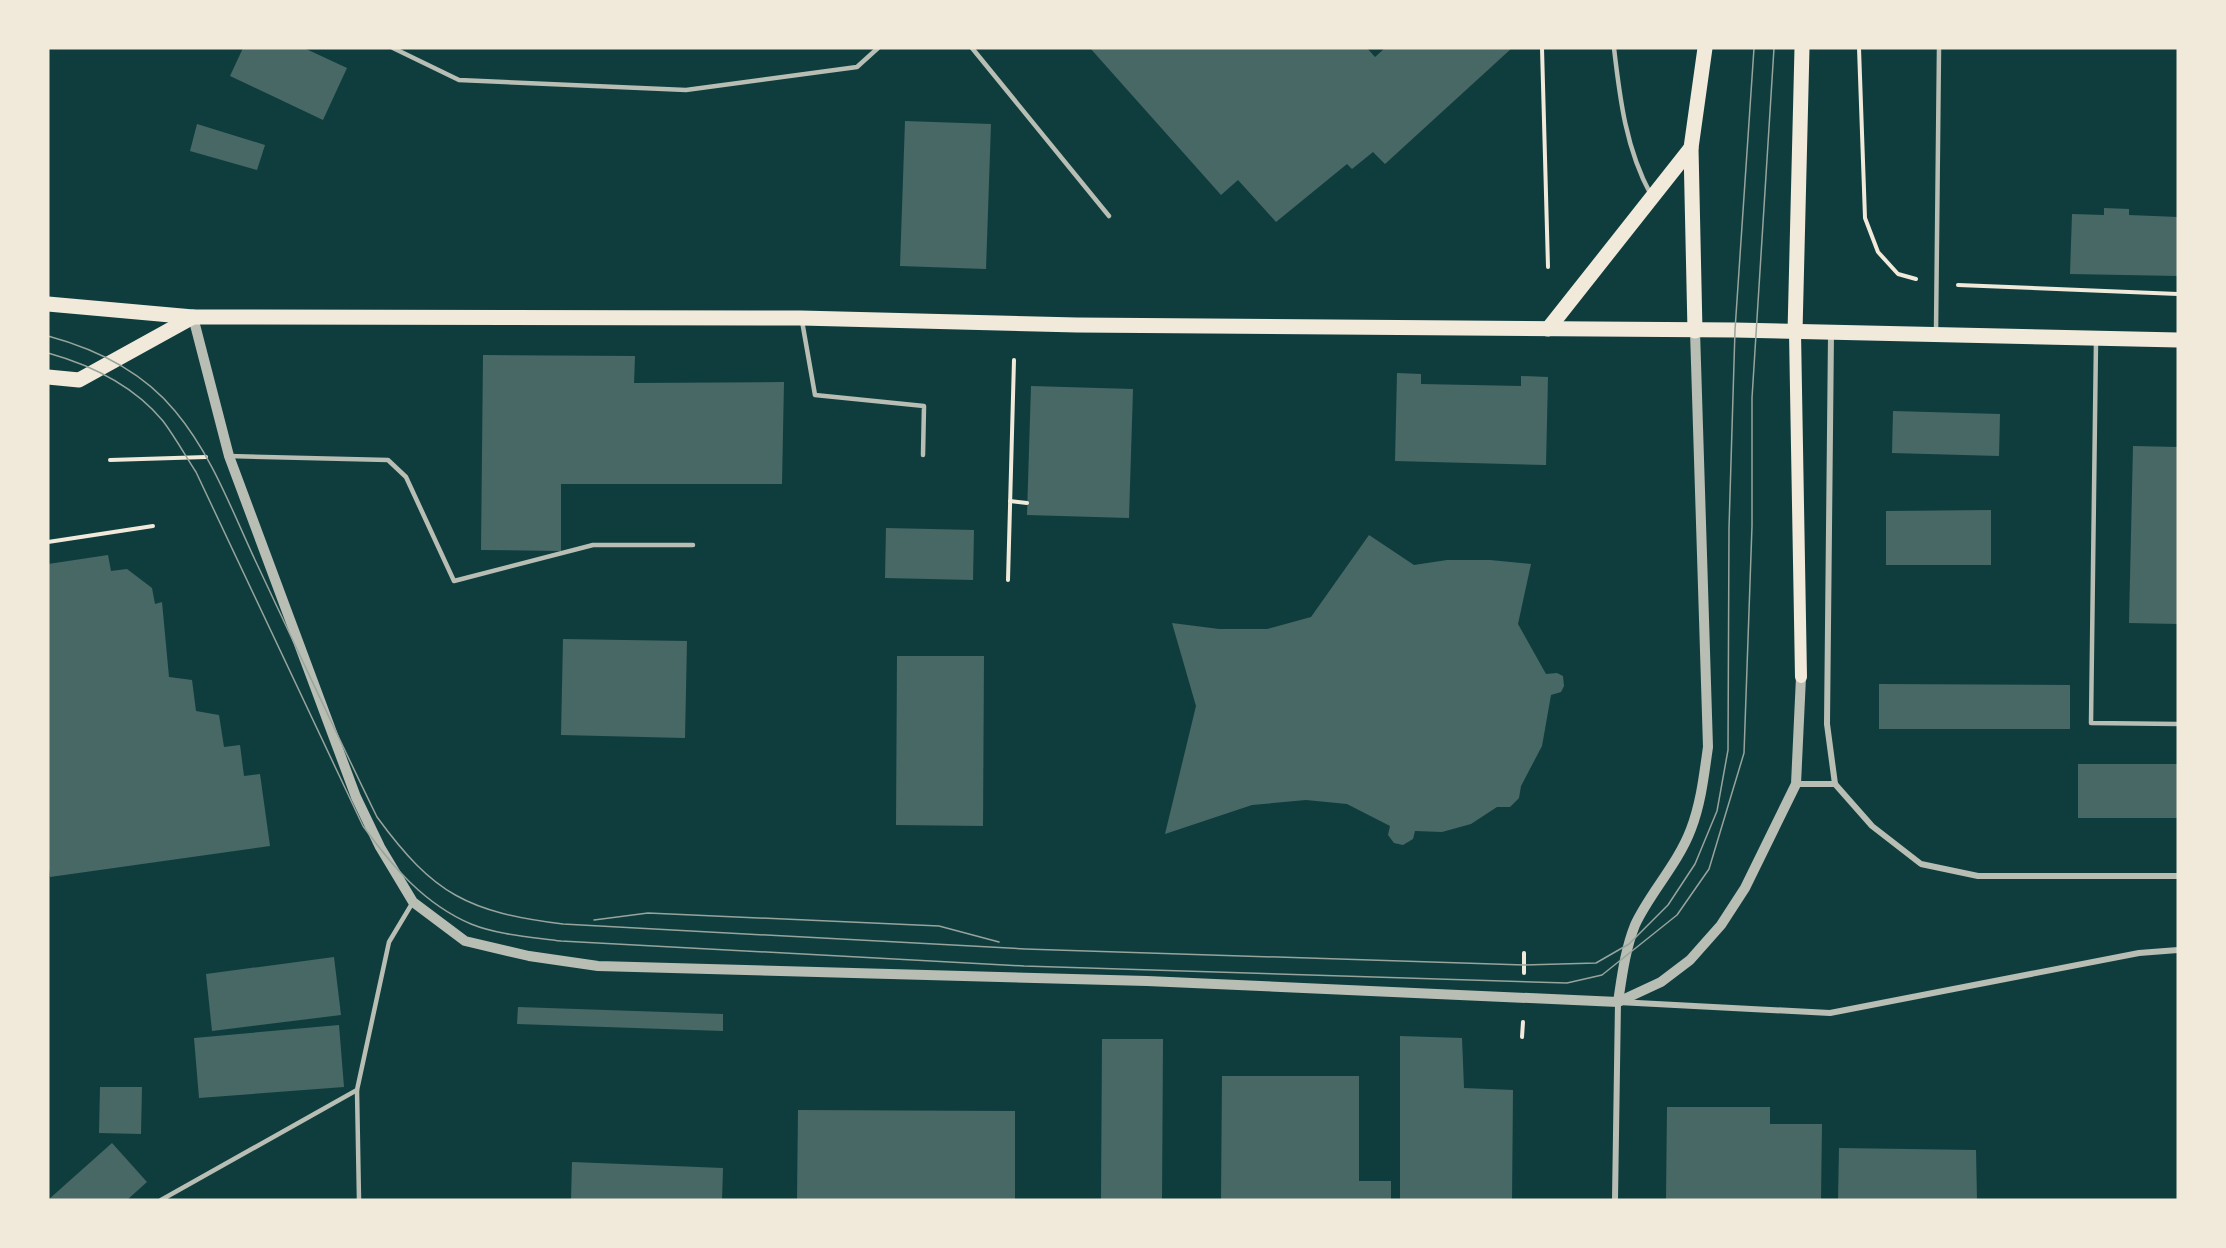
<svg xmlns="http://www.w3.org/2000/svg" width="2226" height="1248" font-family="'Fira Sans Condensed',sans-serif">
	<rect width="100%" height="100%" fill="#0f3d3e"/>
	<!-- building -->
	<g fill="#486865">
		<polygon points="243,48 304,48 347,68 323,120 230,76"/>
		<polygon points="1090,48 1367,48 1375,57 1385,48 1512,48 1385,164 1373,152 1352,169 1347,164 1276,222 1238,180 1221,195"/>
		<polygon points="905,121 991,124 986,269 900,266"/>
		<polygon points="197,124 265,145 257,170 190,151"/>
		<polygon points="2104,208 2129,209 2129,215 2178,217 2178,276 2070,274 2072,214 2104,215"/>
		<polygon points="483,355 635,356 634,383 784,382 782,484 561,484 561,551 481,550"/>
		<polygon points="1397,373 1421,374 1421,384 1521,386 1521,376 1548,377 1546,465 1395,461"/>
		<polygon points="1031,386 1133,389 1129,518 1027,515"/>
		<polygon points="1893,411 2000,414 1999,456 1892,453"/>
		<polygon points="2133,446 2178,447 2178,624 2129,623"/>
		<polygon points="1991,510 1991,565 1886,565 1886,511"/>
		<polygon points="886,528 974,530 973,580 885,578"/>
		<polygon points="1369,535 1414,565 1447,560 1490,560 1531,564 1518,624 1546,674 1557,673 1563,676 1564,686 1561,692 1551,695 1542,746 1521,786 1519,798 1510,807 1497,807 1471,824 1442,832 1415,831 1413,839 1403,845 1394,843 1388,835 1390,826 1347,804 1306,800 1252,805 1165,834 1196,706 1172,623 1219,629 1267,629 1311,617"/>
		<polygon points="108,555 111,571 127,569 152,588 155,604 162,602 169,677 192,680 196,711 219,715 224,747 240,745 244,776 260,774 270,846 50,877 48,860 48,564"/>
		<polygon points="563,639 687,641 685,738 561,735"/>
		<polygon points="897,656 984,656 983,826 896,825"/>
		<polygon points="1879,684 2070,685 2070,729 1879,729"/>
		<rect x="2078" y="764" width="100" height="54"/>
		<polygon points="334,957 341,1015 212,1031 206,974"/>
		<polygon points="518,1007 723,1014 723,1031 517,1024"/>
		<polygon points="339,1025 344,1087 199,1098 194,1038"/>
		<polygon points="1400,1036 1462,1038 1464,1088 1513,1090 1512,1200 1400,1200"/>
		<polygon points="1102,1039 1163,1039 1162,1200 1101,1200"/>
		<polygon points="1222,1076 1359,1076 1359,1181 1391,1181 1391,1200 1221,1200"/>
		<polygon points="100,1087 142,1087 141,1134 99,1133"/>
		<polygon points="1667,1107 1770,1107 1770,1124 1822,1124 1821,1200 1666,1200"/>
		<polygon points="798,1110 1015,1111 1015,1200 797,1200"/>
		<polygon points="112,1143 147,1182 127,1200 48,1200"/>
		<polygon points="1839,1148 1976,1150 1977,1200 1838,1200"/>
		<polygon points="572,1162 723,1168 722,1200 571,1200"/>
	</g>
	<g fill="none" stroke-linecap="round" stroke-linejoin="round">
		<!-- path -->
		<g stroke="#f1e9da" stroke-width="4">
			<polyline points="1542,48 1548,267"/>
			<polyline points="1859,48 1865,218 1878,252 1898,274 1916,279"/>
			<polyline points="1958,285 2178,294"/>
			<polyline points="110,460 206,457"/>
			<polyline points="1010,501 1027,503"/>
			<polyline points="48,542 153,526"/>
			<polyline points="1008,580 1014,360"/>
			<polyline points="1524,953 1524,973"/>
			<polyline points="1522,1037 1523,1022"/>
		</g>
		<!-- service -->
		<g stroke="#b8beb3" stroke-width="4.5">
			<polyline points="393,48 459,80 686,90 857,67 878,48"/>
			<polyline points="972,48 1109,216"/>
			<path d="M1614,48C1620,100 1626,149 1651,195"/>
			<polyline points="802,321 815,395 924,406 923,455"/>
			<polyline points="1936,332 1939,48"/>
			<polyline points="2096,341 2091,723 2178,724"/>
			<polyline points="229,456 388,460 406,477 454,581 593,545 693,545"/>
			<polyline points="161,1200 357,1090"/>
			<polyline points="359,1200 357,1090 389,942 413,902"/>
		</g>
		<!-- minor -->
		<g stroke="#b8beb3" stroke-width="6">
			<polyline points="1831,333 1827,724 1835,784 1872,826 1921,864 1978,876 2178,876"/>
			<polyline points="1796,784 1835,784"/>
			<polyline points="1615,1200 1618,1002 1830,1013 2139,953 2178,950"/>
		</g>
		<!-- tertiary -->
		<g stroke="#b8beb3" stroke-width="10">
			<polyline points="193,317 229,456 356,797 380,847 413,902 465,941 529,956 598,966 1147,981 1618,1002 1661,982 1690,960 1721,925 1745,888 1796,784 1801,677"/>
			<path d="M1618,1002C1622,976 1625,950 1635,925C1649,894 1678,864 1691,829C1701,803 1704,775 1708,747L1695,331"/>
		</g>
		<!-- secondary -->
		<polyline stroke="#f1e9da" stroke-width="12" points="1795,332 1801,677"/>
		<!-- primary -->
		<g stroke="#f1e9da" stroke-width="15">
			<polyline points="48,304 193,317 801,318 1077,325 1735,330 2178,340"/>
			<polyline points="1548,329 1691,148"/>
			<polyline points="1695,331 1691,148 1705,48"/>
			<polyline points="1795,332 1802,48"/>
			<polyline points="48,377 79,380 193,317"/>
		</g>
		<!-- tram -->
		<g stroke="#97a49c" stroke-width="1.5">
			<path d="M48,336C96,349 143,372 175,411C212,455 232,511 256,562C296,647 336,733 377,817C434,895 468,912 563,924L1025,949L1524,965L1596,963L1629,944L1668,905L1695,864L1717,811L1728,750L1729,528L1735,330L1754,48"/>
			<path d="M48,353C91,365 134,386 163,421C175,437 185,455 196,472L363,826C392,866 424,904 471,924C498,935 532,937 561,941L1024,966L1567,983L1602,975L1677,915L1709,869L1744,753L1752,526V398L1774,48"/>
			<polyline points="594,920 648,913 939,926 999,942"/>
		</g>
	</g>
	<!-- border -->
	<rect width="2226" height="1248" fill="none" stroke="#f1e9da" stroke-width="99"/>
</svg>
